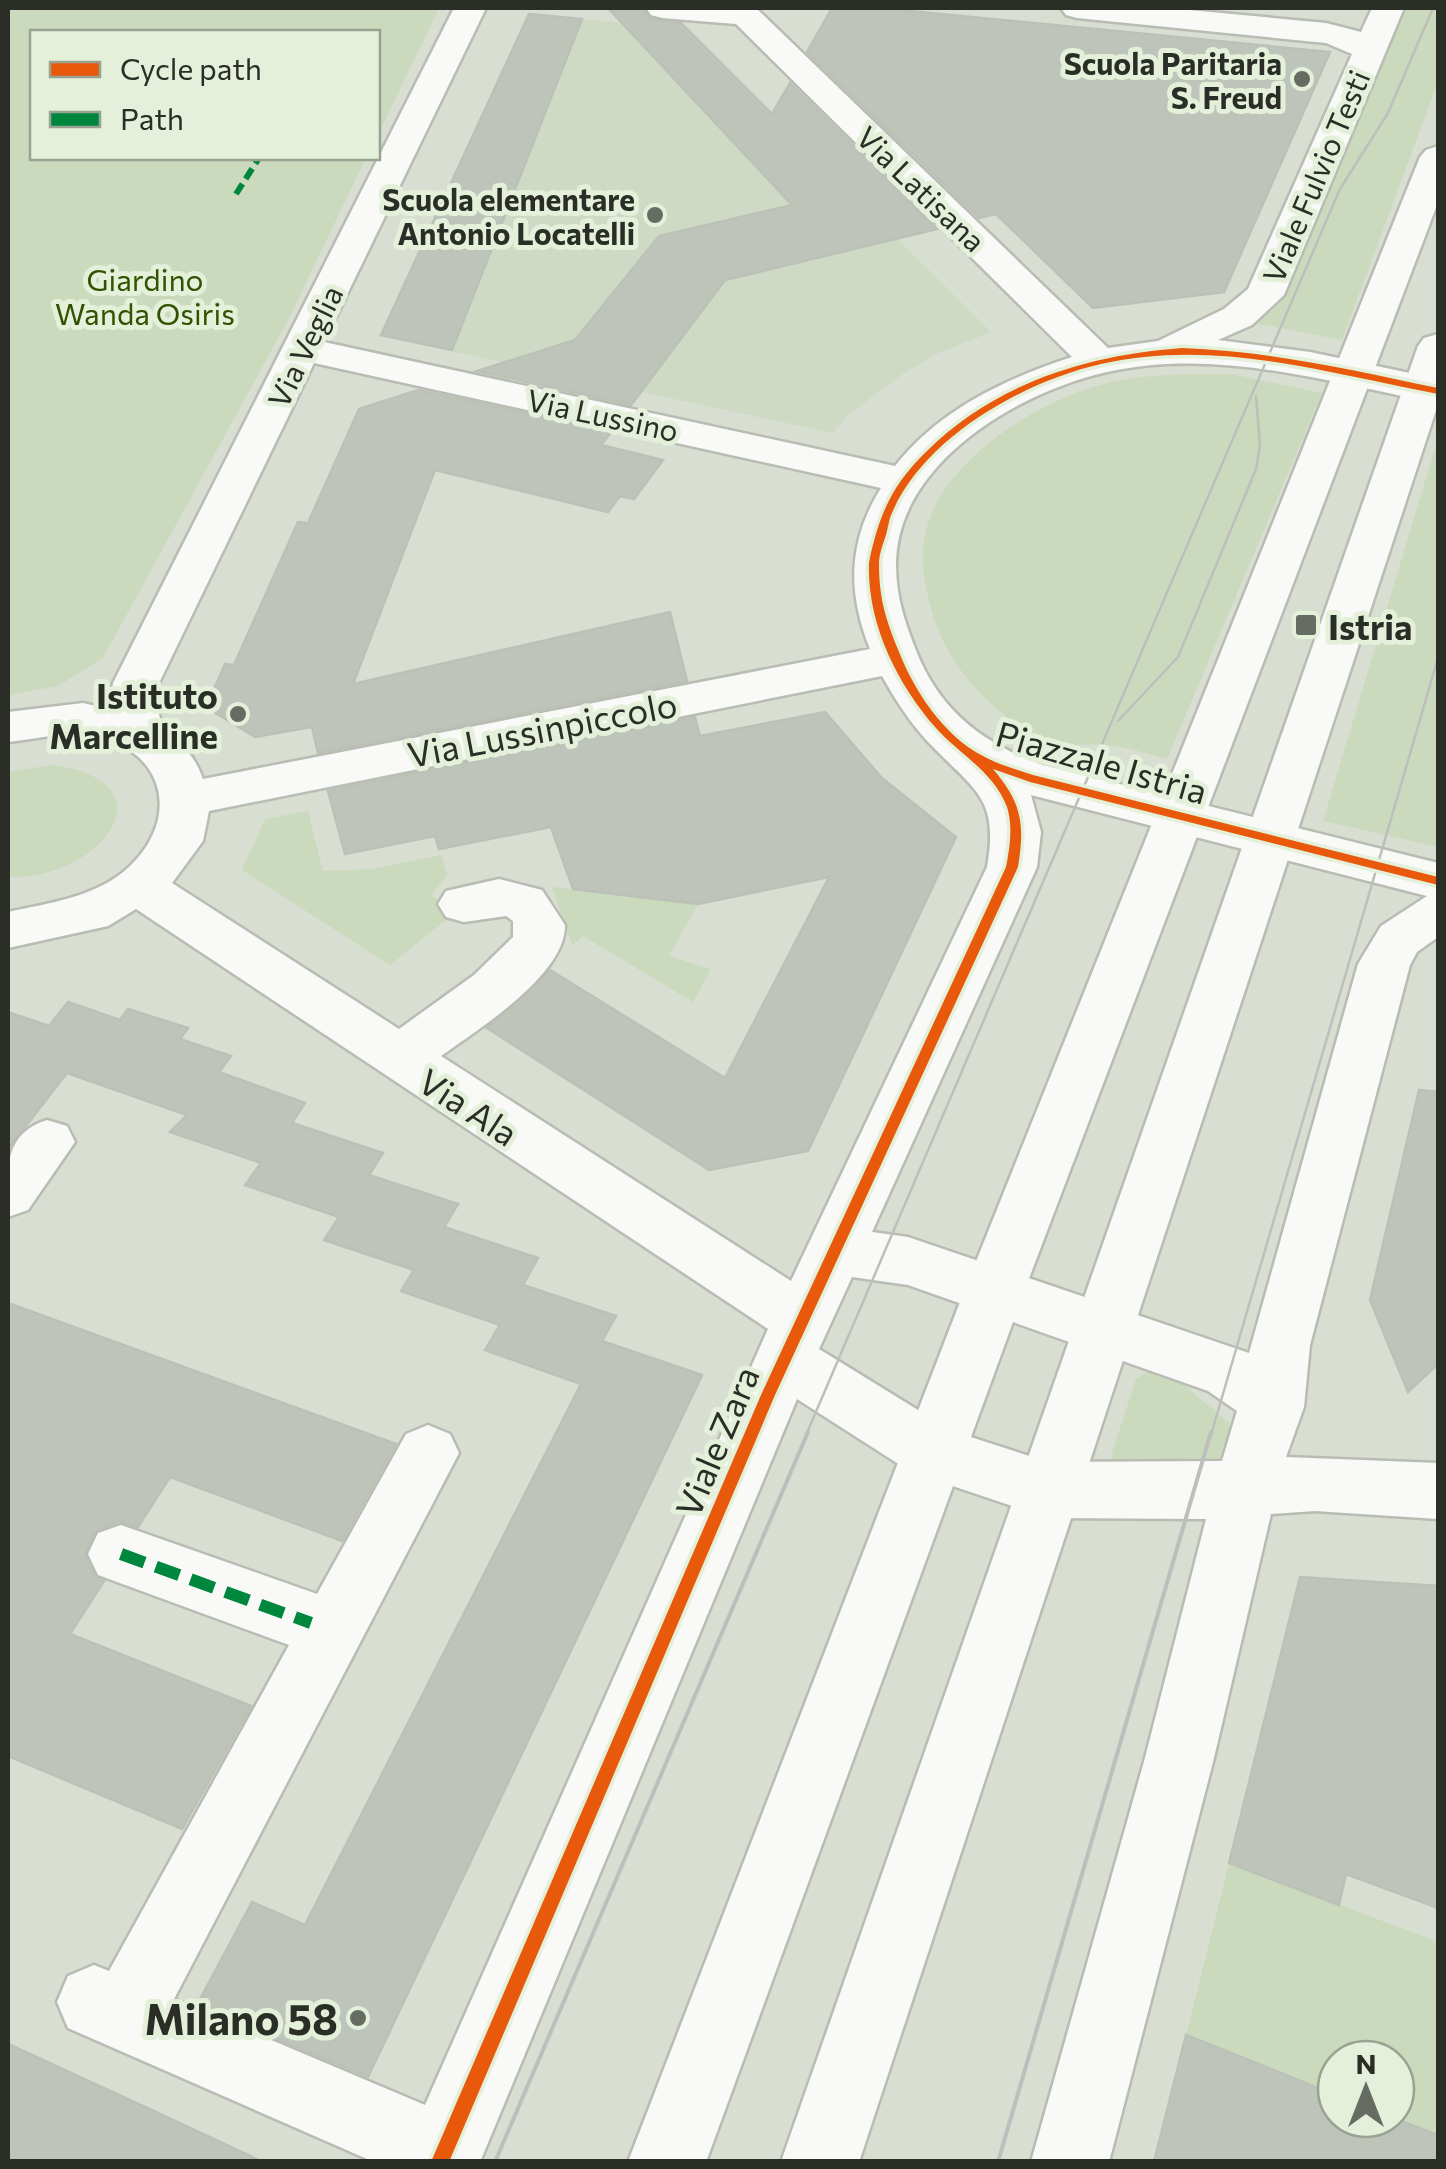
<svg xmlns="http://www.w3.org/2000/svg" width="1446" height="2169" font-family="Commissioner,sans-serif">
	<rect width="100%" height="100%" fill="#d8ded2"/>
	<!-- built -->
	<polygon fill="#cfdac5" points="529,14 687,29 991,332 934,355 901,375 847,416 833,433 381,336"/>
	<!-- green -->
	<g fill="#cbdabd">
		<polygon points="31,8 439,8 378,135 378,32 32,32 32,158 366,158 287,322 103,658 58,686 8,695 8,11"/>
		<polygon points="1403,8 1438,8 1438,82 1342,340 1255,323 1278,305"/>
		<path d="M1182,374H1232L1322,393L1167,759C1148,754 1128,747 1108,745C1088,743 1058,749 1040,739C992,712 949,669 933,615C926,592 920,565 924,540C936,460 1048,393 1121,380C1141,376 1162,376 1182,374Z"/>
		<polygon points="1438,438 1438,847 1323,821"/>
		<path d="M52,765C178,782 98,881 8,877V772Z"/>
		<polygon points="308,811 323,871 372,869 441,855 447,875 431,895 457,911 390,965 242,870 265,819"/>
		<polygon points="552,887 698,904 669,956 711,969 693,1002 583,936 572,945"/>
		<polygon points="1154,1368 1164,1368 1229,1423 1232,1442 1220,1466 1113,1462 1112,1453 1136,1379"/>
		<polygon points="1229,1863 1438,1942 1438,2135 1396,2119 1396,2059 1336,2059 1336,2095 1186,2035"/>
	</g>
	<!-- building -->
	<g fill="#bfc4bb" stroke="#bcc1b8" stroke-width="2.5">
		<polygon points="608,8 642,8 650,19 681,23 772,114 790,83 937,229 725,280 631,405 477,371 575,340 659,236 792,205"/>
		<polygon points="832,8 880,8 1330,52 1224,292 1093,308 996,214 979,218 807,52"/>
		<polygon points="529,14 582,19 452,350 381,335"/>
		<polygon points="418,390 611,432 601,445 663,460 634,499 620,496 608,512 435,470 353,684 670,612 687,681 318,753 312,727 255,737 206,707 225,664 234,665 298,522 308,523 359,409"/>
		<polygon points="825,712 882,778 956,837 808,1151 709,1170 487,1028 550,970 725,1078 829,877 698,904 573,889 551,827 439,849 435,836 345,854 328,791 695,717 700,736"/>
		<polygon points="68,1002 120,1020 128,1009 188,1028 180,1039 231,1056 219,1072 305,1103 292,1123 383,1153 369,1175 458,1204 444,1227 538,1258 523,1285 616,1316 602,1341 702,1375 368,2077 197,2005 252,1902 305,1925 581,1384 485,1350 500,1325 401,1291 414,1270 324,1240 339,1217 245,1185 261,1163 170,1132 187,1115 67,1073 8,1149 8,1012 49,1026"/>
		<polygon points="1419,1090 1438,1092 1438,1364 1408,1392 1370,1300"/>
		<polygon points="8,1303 396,1444 342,1541 170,1477 138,1527 120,1521 95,1531 85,1556 95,1577 104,1581 70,1634 251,1706 182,1829 8,1756"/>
		<polygon points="1300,1577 1438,1586 1438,1908 1346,1874 1339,1905 1229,1863"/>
		<polygon points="1186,2035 1336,2095 1336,2119 1396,2119 1438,2135 1438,2162 1154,2162"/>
		<polygon points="8,2044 158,2113 263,2162 8,2162"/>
	</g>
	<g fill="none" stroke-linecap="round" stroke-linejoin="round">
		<!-- minor casing -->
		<g stroke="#b8bcb3" stroke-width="5">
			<g id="minor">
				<path d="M454,8H486L324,342L895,466C940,409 1005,379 1072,357L736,24L662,18L651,15L646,8H756L1108,348L1158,341L1224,309L1248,289L1352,54L1326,43L1077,18L1066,15L1061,8H1168L1326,23L1361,32L1372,8H1404L1284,295L1252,325L1218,340L1310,352L1438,379V403C1329,383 1219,347 1107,372C1021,391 896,462 896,565C896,597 905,623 917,653C941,712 984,744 1043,765L1438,863V937L1417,952L1410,965L1310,1345L1304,1407L1286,1457L1438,1463V1519L1315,1511L1271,1514L1214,1758L1109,2162H1031L1145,1758L1206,1519L1048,1518L911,1472L797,1399L480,2162H374L68,2028L57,2002L68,1976L94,1965L109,1971L289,1645L98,1575L88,1554L98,1533L121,1525L317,1594L406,1434L428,1425L450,1434L459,1453L174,1999L425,2105L768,1329L136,909L108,926L8,948V912C49,903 98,897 130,866C185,813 160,743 85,735C60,732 32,740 8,742V712L83,703L109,709L113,683ZM314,363L881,488C848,541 847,592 870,649L203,779C184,726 151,747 159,683ZM882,676C896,701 912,726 933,747C976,791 999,799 987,867L791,1281L441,1056C477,1030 566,975 565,925L542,890L499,879L446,891L438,904L446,917L464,922L506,916L513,921V937L474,975L399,1029L172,883L203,841L209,811ZM1031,795L1427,896L1381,926L1358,964L1249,1353L908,1237L872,1232L1037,867L1041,832ZM852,1277L908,1285L1208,1391L1237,1411L1222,1461L1048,1462L952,1431L819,1349Z"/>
				<path d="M47,1120L67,1126L75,1142L28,1210L8,1217C8,1175 0,1135 47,1120Z"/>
			</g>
		</g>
		<!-- major casing -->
		<g stroke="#b8bcb3" stroke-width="5">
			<g id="major">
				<polygon points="1438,146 1438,202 1025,1289 706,2162 628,2162 965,1289 1420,157 1426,150"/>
				<polygon points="1438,334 1438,404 859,2162 781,2162 1418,346 1424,338"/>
			</g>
		</g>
		<!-- minor -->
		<use href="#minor" fill="#f9faf8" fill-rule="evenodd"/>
		<!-- major -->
		<use href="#major" fill="#f9faf8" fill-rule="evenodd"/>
		<!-- tram-far1 -->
		<g stroke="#bebfbc" stroke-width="2.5">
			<polyline points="1118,721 1178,657 1256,469 1260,445 1256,396"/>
			<polyline points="806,1435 1340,189 1388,113 1433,8"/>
			<polyline points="1211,1435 1438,658"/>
		</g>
		<!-- tram -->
		<g stroke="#bebfbc" stroke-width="4">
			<polyline points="495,2162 808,1432"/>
			<polyline points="998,2162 1211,1432"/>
		</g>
		<!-- quiet-far1 -->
		<polyline stroke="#00873e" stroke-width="6" stroke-dasharray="12 6" stroke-linecap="butt" points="236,194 259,158"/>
		<!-- quiet -->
		<polyline stroke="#00873e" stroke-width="12" stroke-dasharray="25 12" stroke-linecap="butt" points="121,1554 311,1623"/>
		<!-- cycleway casing -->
		<g stroke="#e4f0da" stroke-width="7">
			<path id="cycleway" d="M1182,348C1270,351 1353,370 1438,388V394C1326,373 1216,338 1101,364C1025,381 924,437 892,513C889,519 888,528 886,535C883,544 879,554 879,564C879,599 886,620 899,652C915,692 944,736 983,756C999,765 1016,769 1033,775L1438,877V885L1030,782L993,769C1022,803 1025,824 1018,867L775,1395L449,2162H431L761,1395L1006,867C1010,847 1013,826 1007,807C994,772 959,754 936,728C897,684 867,623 869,563C870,556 872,548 874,541C884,503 899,478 927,451C995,383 1088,355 1182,348Z"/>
		</g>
		<!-- cycleway -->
		<use href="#cycleway" fill="#e8590c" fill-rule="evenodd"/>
	</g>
	<!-- markers -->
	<g fill="#676c62" stroke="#e4f0da" stroke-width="4">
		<circle cx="1302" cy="79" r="10"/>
		<circle cx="655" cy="215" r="10"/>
		<rect x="1294" y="613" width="24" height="24" rx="5"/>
		<circle cx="238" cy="714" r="10"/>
		<circle cx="358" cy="2018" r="10"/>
	</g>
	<g text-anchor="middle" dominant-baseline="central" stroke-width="10" stroke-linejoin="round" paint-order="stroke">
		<!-- far-poi labels -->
		<g font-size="30" font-weight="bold" fill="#2a2e26" stroke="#e4f0da" text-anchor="end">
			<text x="1282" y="62">Scuola Paritaria<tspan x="1282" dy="34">S. Freud</tspan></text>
			<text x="635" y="198">Scuola elementare<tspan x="635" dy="34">Antonio Locatelli</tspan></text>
		</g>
		<!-- far-street labels -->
		<g font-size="30" fill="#2a2e26" stroke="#e4f0da">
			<text transform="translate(1315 176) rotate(-67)">Viale Fulvio Testi</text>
			<text transform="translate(922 188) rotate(44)">Via Latisana</text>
			<text transform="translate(304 346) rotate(-64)">Via Veglia</text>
			<text transform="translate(603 414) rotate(12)">Via Lussino</text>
		</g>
		<!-- far-park labels -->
		<g font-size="30" fill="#315200" stroke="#e4f0da">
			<text x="145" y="278">Giardino<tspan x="145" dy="34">Wanda Osiris</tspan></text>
		</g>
		<!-- poi labels -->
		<g font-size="35" font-weight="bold" fill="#2a2e26" stroke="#e4f0da" text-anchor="start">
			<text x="1328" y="625">Istria</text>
			<text x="218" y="694" text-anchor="end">Istituto<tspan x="218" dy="40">Marcelline</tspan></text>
		</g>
		<!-- street labels -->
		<g font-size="35" fill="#2a2e26" stroke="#e4f0da">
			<text transform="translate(542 728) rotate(-11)">Via Lussinpiccolo</text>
			<text transform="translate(1102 761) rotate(16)">Piazzale Istria</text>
			<text transform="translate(469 1106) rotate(33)">Via Ala</text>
			<text transform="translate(716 1441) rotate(-67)">Viale Zara</text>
		</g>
		<!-- near-poi labels -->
		<g font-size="42" font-weight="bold" fill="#2a2e26" stroke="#e4f0da" text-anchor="end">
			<text x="338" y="2018">Milano 58</text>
		</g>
	</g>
	<!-- border -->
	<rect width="1446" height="2169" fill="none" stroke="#2a2e26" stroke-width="20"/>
	<!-- legend -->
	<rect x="30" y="30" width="350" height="130" fill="#e4f0da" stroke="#9aa292" stroke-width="2.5"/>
	<rect x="50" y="62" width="50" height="15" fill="#e8590c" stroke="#9aa292" stroke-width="2.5"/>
	<text x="120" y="80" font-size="30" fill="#2a2e26">Cycle path</text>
	<rect x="50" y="112" width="50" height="15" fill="#00873e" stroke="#9aa292" stroke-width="2.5"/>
	<text x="120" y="130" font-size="30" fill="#2a2e26">Path</text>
	<!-- north arrow -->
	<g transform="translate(1366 2089)"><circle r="48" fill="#e4f0da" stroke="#9aa292" stroke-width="2.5"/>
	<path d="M0-8L18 38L0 25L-18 38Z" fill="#676c62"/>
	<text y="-15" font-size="28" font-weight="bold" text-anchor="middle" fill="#2a2e26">N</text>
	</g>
</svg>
